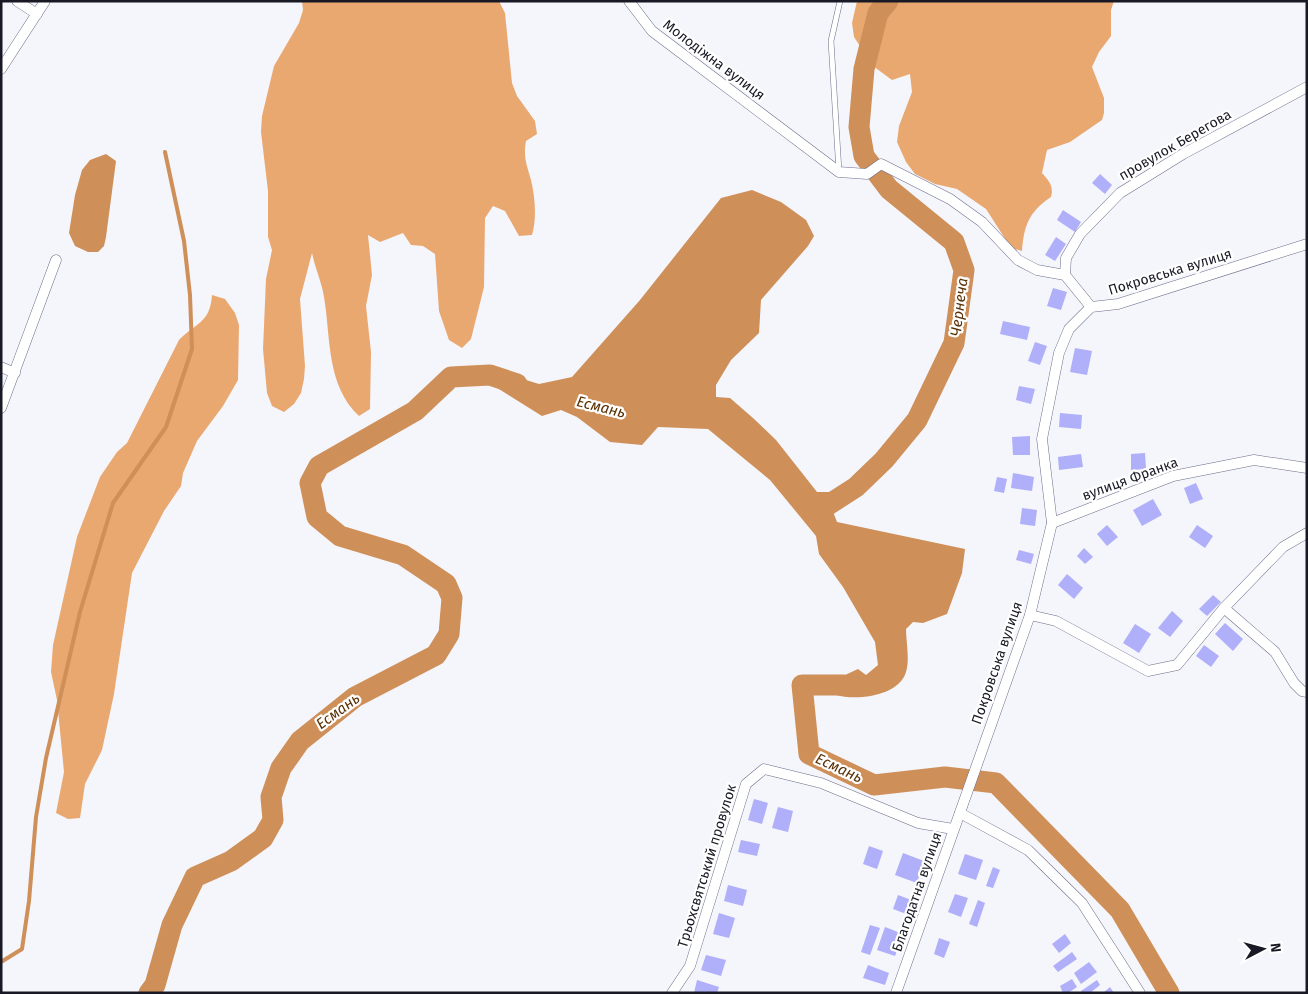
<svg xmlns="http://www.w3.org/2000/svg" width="1308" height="994" font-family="'Fira Sans',sans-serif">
	<rect width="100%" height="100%" fill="#f5f5fc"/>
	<!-- forest -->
	<g fill="#eaa871">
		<path d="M302,1H499L505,13L512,83L517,96L535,121L537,134L526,141C523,158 527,165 531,180C535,197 537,218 532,235L519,236L505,211L493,206L485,218L484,287L471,339L462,348L449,340L439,311L435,254L423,246L411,245L403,233L380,242L368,235L372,275L366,306L371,352L370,409L359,416C326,385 331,338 324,297C322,283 315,268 312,253L300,299L305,366L304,379L301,393L294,404L284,412L272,406L267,393L263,349L266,279L272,250L268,237V191L261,132L262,116L274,66L299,23L303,10Z"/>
		<path d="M857,1H1114L1111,10V36L1099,52L1092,67L1104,98V113L1102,120L1070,142L1047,150L1042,173C1049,181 1054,186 1051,197C1029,212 1024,225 1022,251L1011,248L986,209L957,189L935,184L915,174L906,162L897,142L899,126L912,92L910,74L892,80L873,66L854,37L852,23Z"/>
		<path d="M212,295L225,299L235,313L239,325L238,380L223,406L197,441L183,473L181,486L164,511L132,573L114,694L102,750L85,784L80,818L68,819L56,813L64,772L57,700L51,672L53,645L77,537L100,477L117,452L127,443L179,340C197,322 210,323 212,295Z"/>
	</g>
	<!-- water -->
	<g fill="#cf8f58">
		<polygon points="106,154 116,161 106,237 104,246 98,252 88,252 75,246 69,233 75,195 82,170 90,160"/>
		<path d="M752,190L781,202L806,220L814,236L808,246L761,300L759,333L731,360L716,385V397L730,398L753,418L776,440L817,492H836L830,504L837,522L965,549L962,573L947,614L923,623L913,622L906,629C906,642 910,659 906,672C899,696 857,701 836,695C829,693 821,688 815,685L832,681L858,669L866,675L878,665L875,642L843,587L819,554L816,536L770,480L708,429L658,427L642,445L610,442L577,417L561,410L542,416L491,384L490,375H510L539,384L572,377L640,300L721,198Z"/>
	</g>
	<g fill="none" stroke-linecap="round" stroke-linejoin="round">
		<!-- stream -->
		<polyline stroke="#cf8f58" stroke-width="4" points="1,962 22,949 29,901 36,817 46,758 80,612 113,503 166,427 192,349 190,295 184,241 165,152"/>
		<!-- river -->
		<g stroke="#cf8f58" stroke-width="21">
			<polyline points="814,514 856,487 884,460 917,420 954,343 964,270 954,242 889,189 864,156 859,127 864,69 878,13 888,1"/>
			<polyline points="844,685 802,685 809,754 874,785 945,777 996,783 1120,910 1169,993"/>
			<polyline points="149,993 155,985 172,925 195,877 231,861 263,838 273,820 271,797 281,768 300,741 355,697 436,655 449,634 452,598 446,584 403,555 340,536 317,517 310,483 319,466 415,411 451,377 490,375 517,384"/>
		</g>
	</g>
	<!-- building -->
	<g fill="#afaffa">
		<polygon points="1100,174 1112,185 1105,194 1092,183"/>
		<polygon points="1063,210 1081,222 1075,232 1057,220"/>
		<polygon points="1056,237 1066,244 1055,261 1045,255"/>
		<polygon points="1053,288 1067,292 1061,310 1047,306"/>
		<polygon points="1003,321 1030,327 1027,340 1000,334"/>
		<polygon points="1035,342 1047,346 1040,365 1028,361"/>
		<polygon points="1075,348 1092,351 1087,375 1070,372"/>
		<polygon points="1019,386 1035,389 1031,404 1016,400"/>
		<polygon points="1060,413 1082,415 1081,429 1059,427"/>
		<polygon points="1030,436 1030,455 1013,455 1012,437"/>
		<polygon points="1145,453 1146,469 1131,470 1131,454"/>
		<polygon points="1081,454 1083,467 1059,470 1058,457"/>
		<polygon points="1013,473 1034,477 1032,491 1011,488"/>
		<polygon points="997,477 1007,479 1004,493 994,491"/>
		<polygon points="1196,483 1203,499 1190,504 1184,488"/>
		<polygon points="1153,499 1162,515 1142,526 1133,510"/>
		<polygon points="1022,508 1037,510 1035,526 1020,524"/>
		<polygon points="1107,525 1118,537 1107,546 1097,534"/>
		<polygon points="1197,525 1213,536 1205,548 1189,537"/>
		<polygon points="1084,548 1093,557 1085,564 1077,556"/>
		<polygon points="1019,550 1034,554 1031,564 1016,560"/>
		<polygon points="1067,574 1083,588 1074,599 1058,585"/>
		<polygon points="1213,595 1221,602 1207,616 1199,609"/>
		<polygon points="1172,611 1183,621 1170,637 1158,628"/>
		<polygon points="1225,623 1243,639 1233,651 1215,634"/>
		<polygon points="1135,624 1151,634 1139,653 1123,643"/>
		<polygon points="1204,645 1219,656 1211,667 1196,656"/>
		<polygon points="754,799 768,803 762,824 748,820"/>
		<polygon points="778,807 793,811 788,832 772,828"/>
		<polygon points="741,840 760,844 757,856 738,852"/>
		<polygon points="869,846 883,851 877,869 863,864"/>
		<polygon points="903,853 924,861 917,883 895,875"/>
		<polygon points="965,854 983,860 976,880 958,874"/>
		<polygon points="993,867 1000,870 993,888 986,886"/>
		<polygon points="728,885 747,890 743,906 724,901"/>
		<polygon points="955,894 968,898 961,917 948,912"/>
		<polygon points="898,895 914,901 909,915 893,909"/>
		<polygon points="978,900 985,903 977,927 969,924"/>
		<polygon points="719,913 735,918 729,938 713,934"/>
		<polygon points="870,925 880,928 870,955 861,952"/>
		<polygon points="885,927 903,934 895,956 877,950"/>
		<polygon points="1065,934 1071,943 1059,953 1052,944"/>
		<polygon points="939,938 950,942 944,958 934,954"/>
		<polygon points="1072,952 1077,959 1058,972 1053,966"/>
		<polygon points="706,955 726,960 721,976 701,970"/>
		<polygon points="1089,962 1097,972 1081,984 1074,973"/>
		<polygon points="868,965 889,973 885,985 863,978"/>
		<polygon points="1072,979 1077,987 1068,993 1063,993 1060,986"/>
		<polygon points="697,980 719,987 717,993 694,993"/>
		<polygon points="1097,980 1100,985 1090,993 1082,993 1081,991"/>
		<polygon points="1110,987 1114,993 1103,993"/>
	</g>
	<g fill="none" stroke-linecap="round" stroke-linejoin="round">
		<!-- lane casing -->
		<g stroke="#6c6d8c" stroke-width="6">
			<polyline id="lane" points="839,172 831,41 840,1"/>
		</g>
		<!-- street casing -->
		<g stroke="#6c6d8c" stroke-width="11">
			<g id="street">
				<polyline points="17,1 37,14"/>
				<polyline points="629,1 652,31 839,172 867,174 881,164 950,199 982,222 1018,260 1037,270 1065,275 1091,307"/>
				<polyline points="1,69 45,1"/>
				<polyline points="1065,275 1066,258 1080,234 1120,193 1183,154 1307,87"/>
				<polyline points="1,367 15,373"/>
				<polyline points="1,408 56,260"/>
				<polyline points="1052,523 1173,476 1254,460 1307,468"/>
				<polyline points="1224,608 1275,652 1294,683 1302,691 1307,692"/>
				<polyline points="1030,615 1056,621 1148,671 1177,665 1224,608 1283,547 1307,533"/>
				<polyline points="960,813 1028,850 1082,903 1140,993"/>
				<polyline points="672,993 690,966 746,784 764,769 821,783 918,823 953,829"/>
				<polyline points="896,993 1030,615 1052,523 1042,439 1059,353 1069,329 1091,307 1118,304 1307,244"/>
			</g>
		</g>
		<!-- lane -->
		<use href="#lane" stroke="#fff" stroke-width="5"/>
		<!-- street -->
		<use href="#street" stroke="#fff" stroke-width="10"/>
	</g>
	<g text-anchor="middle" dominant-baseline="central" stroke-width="4.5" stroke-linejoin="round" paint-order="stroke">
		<!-- street labels -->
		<g font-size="14" fill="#191925" stroke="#fff">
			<text transform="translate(714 60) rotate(37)">Молодіжна вулиця</text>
			<text transform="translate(1175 145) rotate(-30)">провулок Берегова</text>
			<text transform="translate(1170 272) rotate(-17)">Покровська вулиця</text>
			<text transform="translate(1130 479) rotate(-20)">вулиця Франка</text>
			<text transform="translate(997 663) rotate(-71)">Покровська вулиця</text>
			<text transform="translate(707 866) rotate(-73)">Трьохсвятський провулок</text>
			<text transform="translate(917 892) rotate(-71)">Благодатна вулиця</text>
		</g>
		<!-- water labels -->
		<g font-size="15" font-style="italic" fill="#5b3104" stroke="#fff">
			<text transform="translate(959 307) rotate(-83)">Чернеча</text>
			<text transform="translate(601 407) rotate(14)">Есмань</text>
			<text transform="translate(338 711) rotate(-36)">Есмань</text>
			<text transform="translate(839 768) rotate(25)">Есмань</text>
		</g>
	</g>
	<!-- border -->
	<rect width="1308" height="994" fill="none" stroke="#191925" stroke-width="5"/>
	<!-- north arrow -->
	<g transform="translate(1263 949) rotate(84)" stroke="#ffffff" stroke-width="4" paint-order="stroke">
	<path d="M0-4L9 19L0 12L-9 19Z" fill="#191925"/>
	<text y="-8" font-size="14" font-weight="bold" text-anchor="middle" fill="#191925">N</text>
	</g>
</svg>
